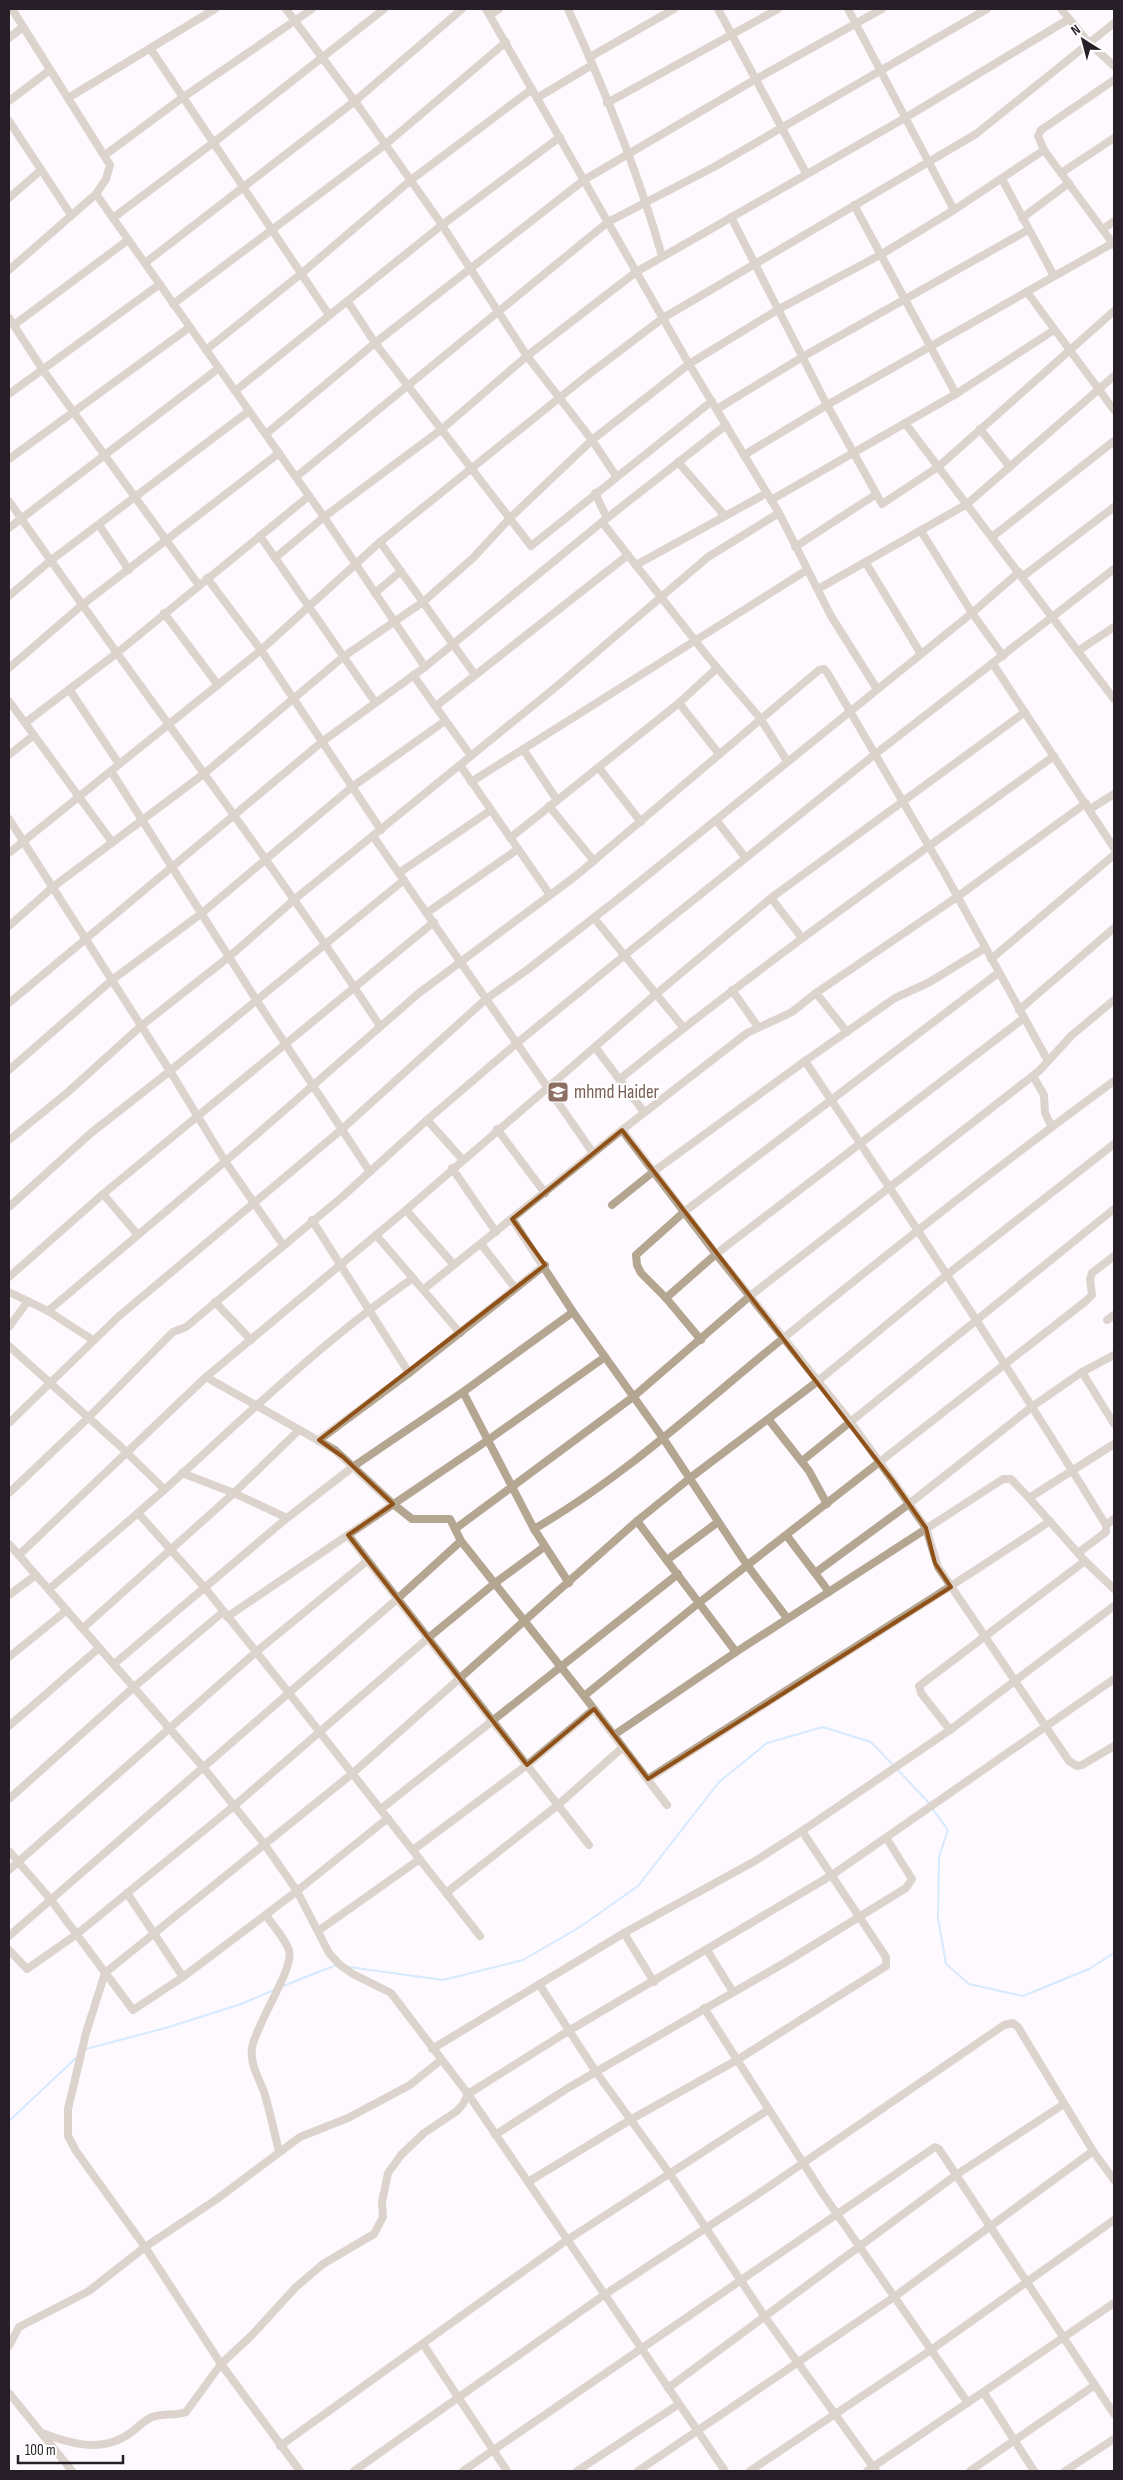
<svg xmlns="http://www.w3.org/2000/svg" width="1123" height="2480" font-family="'Sofia Sans Condensed',sans-serif">
	<rect width="100%" height="100%" fill="#fef9fe"/>
	<g fill="none" stroke-linecap="round" stroke-linejoin="round">
		<!-- stream -->
		<g stroke="#a6d5fe" stroke-width="2">
			<polyline points="897,1769 930,1804"/>
			<polyline points="932,1808 948,1830 939,1857 938,1918 946,1964 969,1984 1023,1996 1089,1969 1114,1953"/>
			<polyline points="349,1967 443,1980 523,1960 580,1927 638,1886 719,1782 767,1743 823,1727 871,1742 894,1766"/>
			<polyline points="283,1986 336,1965"/>
			<polyline points="86,2049 169,2027 241,2004 274,1990"/>
			<polyline points="9,2121 77,2057"/>
		</g>
		<!-- minor -->
		<g stroke="#b4a691" stroke-width="8">
			<polyline points="286,9 362,111 442,225 527,356 592,440 616,476"/>
			<polyline points="486,9 689,364 779,513 831,616 877,689"/>
			<path d="M568,9C604,88 638,172 662,256"/>
			<polyline points="718,9 806,173"/>
			<polyline points="848,9 954,210"/>
			<polyline points="1061,9 1089,43 1114,66"/>
			<polyline points="490,15 499,9"/>
			<polyline points="9,38 23,27"/>
			<polyline points="150,48 329,315"/>
			<polyline points="590,57 674,9"/>
			<polyline points="1114,80 1041,130 1038,136 1044,150 1114,245"/>
			<polyline points="68,98 215,9"/>
			<polyline points="537,98 592,65"/>
			<polyline points="9,101 50,70"/>
			<polyline points="607,103 778,9"/>
			<polyline points="9,121 71,215"/>
			<polyline points="105,155 182,98 312,9"/>
			<polyline points="1061,173 1114,138"/>
			<polyline points="1002,179 1054,276"/>
			<polyline points="96,194 324,517 425,667"/>
			<polyline points="9,198 41,170"/>
			<polyline points="854,205 956,394"/>
			<polyline points="731,217 827,405 882,504 938,467 1114,311"/>
			<polyline points="113,218 213,143 384,9"/>
			<polyline points="1022,218 1069,183"/>
			<polyline points="1103,229 1114,221"/>
			<polyline points="145,263 355,101 462,9"/>
			<polyline points="9,270 96,194 106,179 110,165 12,9"/>
			<polyline points="1027,292 1114,410"/>
			<polyline points="348,302 375,343 531,546 712,401"/>
			<polyline points="173,304 386,144 506,42"/>
			<polyline points="9,318 43,370 198,584"/>
			<polyline points="14,325 128,240"/>
			<polyline points="206,350 302,273 411,180 532,89"/>
			<polyline points="235,391 442,225 560,137"/>
			<polyline points="9,394 160,284"/>
			<polyline points="717,409 804,356 1028,230"/>
			<polyline points="905,423 1114,699"/>
			<polyline points="980,429 1010,467"/>
			<polyline points="266,434 375,343 584,180 756,79 882,9"/>
			<polyline points="744,455 827,405 1113,243"/>
			<polyline points="9,459 190,327"/>
			<polyline points="678,462 725,516"/>
			<polyline points="296,477 608,222 714,167 987,9"/>
			<polyline points="595,493 607,518"/>
			<polyline points="771,500 956,394 1054,330"/>
			<path d="M9,501C131,677 262,847 380,1026"/>
			<polyline points="602,522 708,657 760,718 787,761"/>
			<polyline points="99,525 129,570"/>
			<polyline points="9,528 219,368"/>
			<polyline points="921,531 972,613 1003,656"/>
			<polyline points="260,536 375,702"/>
			<polyline points="992,537 1114,441"/>
			<polyline points="380,542 475,675"/>
			<polyline points="795,547 875,495"/>
			<polyline points="275,558 324,517 442,429 527,356 636,272 905,118 1069,19"/>
			<polyline points="866,563 921,654"/>
			<polyline points="636,565 767,493"/>
			<polyline points="1022,577 1114,507"/>
			<polyline points="207,578 261,650 381,830"/>
			<polyline points="818,589 967,504 1114,376"/>
			<polyline points="375,593 401,571"/>
			<polyline points="9,596 50,561 249,411"/>
			<polyline points="164,613 218,685"/>
			<polyline points="1078,651 1114,627"/>
			<polyline points="993,664 1114,848"/>
			<polyline points="9,668 82,605 279,453"/>
			<polyline points="413,675 471,756"/>
			<polyline points="69,689 119,764"/>
			<polyline points="9,701 112,842"/>
			<polyline points="679,703 719,754"/>
			<polyline points="436,706 628,555"/>
			<polyline points="25,723 117,653 309,496"/>
			<polyline points="523,749 557,800"/>
			<polyline points="9,755 34,735"/>
			<polyline points="460,765 550,895"/>
			<polyline points="599,768 641,822"/>
			<polyline points="111,771 257,1001 370,1172"/>
			<polyline points="471,782 807,570"/>
			<polyline points="549,806 594,861"/>
			<polyline points="1090,809 1114,794"/>
			<polyline points="9,819 170,1071 225,1161 283,1245"/>
			<polyline points="716,820 745,857"/>
			<polyline points="373,836 593,1153"/>
			<polyline points="510,838 679,703 717,668"/>
			<polyline points="9,853 261,650 380,542 584,378 663,318 976,134 1114,23"/>
			<polyline points="399,873 491,810"/>
			<polyline points="771,898 802,938"/>
			<polyline points="428,912 518,849"/>
			<polyline points="594,918 683,1027"/>
			<polyline points="9,926 53,887 205,773 343,657 423,602 473,558 510,518 592,440 689,364 779,309 882,254 954,210 1044,150"/>
			<polyline points="991,959 1114,855"/>
			<polyline points="732,990 758,1027"/>
			<polyline points="816,993 847,1032"/>
			<polyline points="9,1003 323,741 425,667 602,522 726,425"/>
			<polyline points="1019,1010 1114,928"/>
			<polyline points="595,1047 644,1112"/>
			<polyline points="805,1061 895,998 928,983 985,948"/>
			<polyline points="9,1070 112,980 202,913 352,787 445,721"/>
			<polyline points="1033,1076 1044,1095 1045,1113 1052,1127"/>
			<path d="M620,1079C760,965 908,862 1054,756"/>
			<polyline points="427,1120 463,1160"/>
			<polyline points="497,1129 545,1193"/>
			<polyline points="622,1130 716,1254 850,1421 893,1481 926,1528 938,1567 1069,1761 1077,1766 1082,1765 1114,1746"/>
			<polyline points="9,1140 68,1092 141,1026 230,956 295,899 557,686 708,557 779,513"/>
			<polyline points="452,1168 496,1232"/>
			<polyline points="103,1194 138,1235"/>
			<path d="M612,1205L653,1172L805,1061C908,1214 1009,1368 1106,1525V1532L1078,1553"/>
			<polyline points="9,1207 91,1133 170,1071 404,880"/>
			<polyline points="406,1210 454,1265"/>
			<polyline points="512,1219 573,1312 663,1438 747,1565 787,1618"/>
			<polyline points="312,1220 409,1373"/>
			<polyline points="376,1235 460,1333"/>
			<polyline points="481,1244 515,1288"/>
			<polyline points="9,1277 103,1194 434,922"/>
			<polyline points="424,1289 622,1130 747,1033 792,1012 816,993 957,897 1086,803"/>
			<polyline points="9,1292 48,1311 93,1340"/>
			<polyline points="666,1298 716,1254 1024,1018"/>
			<polyline points="215,1302 251,1340"/>
			<polyline points="48,1311 241,1148 419,993 577,875 819,670 824,669 827,672 944,872 1048,1061"/>
			<polyline points="1107,1320 1114,1315"/>
			<polyline points="9,1327 28,1301"/>
			<polyline points="701,1340 666,1298 641,1273 637,1265 636,1255 684,1212 998,973"/>
			<polyline points="9,1346 120,1446 164,1489"/>
			<polyline points="1082,1372 1114,1424"/>
			<polyline points="463,1392 534,1529 569,1583"/>
			<polyline points="769,1420 809,1471 827,1504"/>
			<polyline points="9,1423 118,1317 341,1130 486,999 527,970 623,895 972,613 1019,572"/>
			<polyline points="319,1440 409,1373 545,1265"/>
			<polyline points="802,1461 1114,1209"/>
			<polyline points="182,1473 234,1493 287,1518"/>
			<polyline points="9,1493 87,1419 173,1332 186,1327 342,1197 427,1120 517,1043 625,955 874,755 1114,569"/>
			<polyline points="1029,1498 1085,1561 1114,1589"/>
			<polyline points="138,1513 205,1588 289,1693 480,1936"/>
			<polyline points="637,1521 736,1652"/>
			<polyline points="1106,1525 1114,1519"/>
			<polyline points="455,1529 633,1397 750,1296 1039,1071 1072,1035 1114,1000"/>
			<path d="M534,1529C626,1476 703,1403 786,1336C893,1249 1002,1163 1114,1081"/>
			<polyline points="348,1535 589,1845"/>
			<polyline points="787,1536 815,1573 909,1504 1033,1406 1082,1372 1114,1355"/>
			<polyline points="461,1541 584,1696 667,1805"/>
			<polyline points="9,1544 203,1767 265,1845 297,1891 329,1953 340,1965 353,1974 391,1993 468,2094 725,2471"/>
			<polyline points="19,1555 206,1377 406,1210 655,995 771,898 1025,712"/>
			<polyline points="667,1560 718,1522"/>
			<polyline points="815,1573 829,1592"/>
			<path d="M49,1589C94,1551 139,1513 183,1473C257,1405 330,1336 413,1278"/>
			<polyline points="9,1595 36,1575"/>
			<polyline points="227,1617 488,1440 605,1357"/>
			<polyline points="83,1628 234,1493 299,1430"/>
			<polyline points="9,1657 67,1610"/>
			<polyline points="114,1664 287,1518 354,1466 463,1392 573,1312"/>
			<polyline points="584,1696 700,1602 1086,1301 1092,1295 1090,1279 1092,1273 1114,1256"/>
			<polyline points="9,1726 99,1648"/>
			<polyline points="950,1730 921,1693 919,1686 1085,1561"/>
			<polyline points="614,1735 736,1652 1003,1479 1011,1479 1029,1498 1114,1444"/>
			<path d="M648,1779C781,1692 918,1610 1050,1521"/>
			<polyline points="9,1799 134,1687 223,1612"/>
			<polyline points="381,1809 678,1574"/>
			<polyline points="413,1850 527,1765 594,1709"/>
			<polyline points="9,1851 51,1900 133,2010 183,1977 297,1891 388,1818"/>
			<polyline points="9,1870 256,1652 367,1561"/>
			<polyline points="127,1893 183,1977"/>
			<polyline points="446,1893 558,1805 623,1747"/>
			<path d="M266,1915C273,1926 284,1937 289,1950C295,1968 256,2023 252,2048C250,2065 259,2078 264,2092C270,2111 274,2132 279,2151"/>
			<polyline points="318,1931 420,1859"/>
			<polyline points="624,1933 654,1982"/>
			<polyline points="9,1936 396,1600 461,1541 450,1519 412,1519 393,1504 335,1450 206,1377"/>
			<polyline points="9,1950 27,1969 77,1934 234,1806 427,1639 495,1583 544,1547"/>
			<polyline points="707,1950 733,1992"/>
			<polyline points="539,1984 596,2072 670,2174 765,2317 876,2471"/>
			<polyline points="704,2008 823,2194 968,2403"/>
			<polyline points="432,2049 624,1933 755,1861 802,1831 950,1730 1114,1606"/>
			<polyline points="495,2135 568,2088 786,1962 906,1888 912,1879 887,1839"/>
			<polyline points="528,2182 630,2120 737,2060 886,1966 886,1957 802,1831"/>
			<polyline points="423,2344 507,2471"/>
			<polyline points="9,2346 19,2327 89,2291 145,2247 217,2199 300,2137 348,2118 410,2085 441,2060"/>
			<polyline points="668,2388 956,2175 1064,2104"/>
			<polyline points="9,2393 72,2471"/>
			<polyline points="984,2393 1034,2471"/>
			<path d="M42,2433C69,2443 97,2452 124,2437C134,2432 141,2422 152,2417C163,2413 176,2416 186,2412L221,2364L251,2336L296,2287L323,2264L374,2234L383,2217L382,2202L388,2173L401,2155L424,2133L457,2111L463,2104L468,2094L570,2030L832,1875L1114,1679"/>
			<polyline points="280,2446 567,2240 768,2110"/>
			<polyline points="300,2471 221,2364 145,2247 76,2151 68,2136 68,2109 86,2033 105,1973 353,1773 637,1521 690,1478 818,1381 948,1274 1114,1144"/>
			<polyline points="354,2471 604,2295 764,2190 1004,2025 1013,2023 1018,2027 1093,2151 1114,2180"/>
			<polyline points="463,2471 935,2147 939,2149 1114,2414"/>
			<polyline points="577,2471 679,2404"/>
			<polyline points="638,2471 894,2297 1093,2151"/>
			<polyline points="750,2471 931,2350 1114,2220"/>
			<polyline points="867,2471 1114,2303"/>
			<polyline points="970,2471 1095,2385"/>
			<polyline points="1065,2471 1114,2439"/>
		</g>
	</g>
	<!-- marked area -->
	<path d="M0 0H1123V2480H0ZM622,1130L893,1481L926,1528L935,1563L951,1587L648,1779L594,1709L527,1765L348,1535L393,1504L343,1457L319,1440L545,1265L512,1219Z" fill="#fef9fe" fill-opacity=".55" fill-rule="evenodd"/>
	<path fill="none" stroke="#905118" stroke-width="4" stroke-linejoin="round" d="M622,1130L893,1481L926,1528L935,1563L951,1587L648,1779L594,1709L527,1765L348,1535L393,1504L343,1457L319,1440L545,1265L512,1219Z"/>
	<!-- icons -->
	<defs>
		<g id="school-square" transform="scale(1.125)"><rect x="-9" y="-9" width="18" height="18" rx="4" fill="#8d6e63" stroke="#fff"/><path d="M0-5L7-2L0 1L-7-2ZM-4 1L0 2.5L4 1V4Q0 6-4 4Z" fill="#fff"/></g>
	</defs>
	<g fill-rule="evenodd">
		<use href="#school-square" x="558" y="1092"/>
	</g>
	<g text-anchor="middle" dominant-baseline="central" stroke-width="4.5" stroke-linejoin="round" paint-order="stroke">
		<!-- education labels -->
		<g font-size="19" fill="#785e54" stroke="#fff" text-anchor="start">
			<text x="574" y="1092">mhmd Haider</text>
		</g>
	</g>
	<!-- border -->
	<rect width="1123" height="2480" fill="none" stroke="#271f28" stroke-width="20"/>
	<!-- north arrow -->
	<g transform="translate(1083 40) rotate(324)" stroke="#ffffff" stroke-width="4" paint-order="stroke">
	<path d="M0-4L9 19L0 12L-9 19Z" fill="#271f28"/>
	<text y="-8" font-size="14" font-weight="bold" text-anchor="middle" fill="#271f28">N</text>
	</g>
	<!-- scale -->
	<path d="M18 2455v8h105v-8" fill="none" stroke="#271f28" stroke-width="2.5"/>
	<text x="25" y="2455" font-size="15" fill="#271f28" stroke="#ffffff" stroke-width="4" paint-order="stroke">100 m</text>
</svg>
